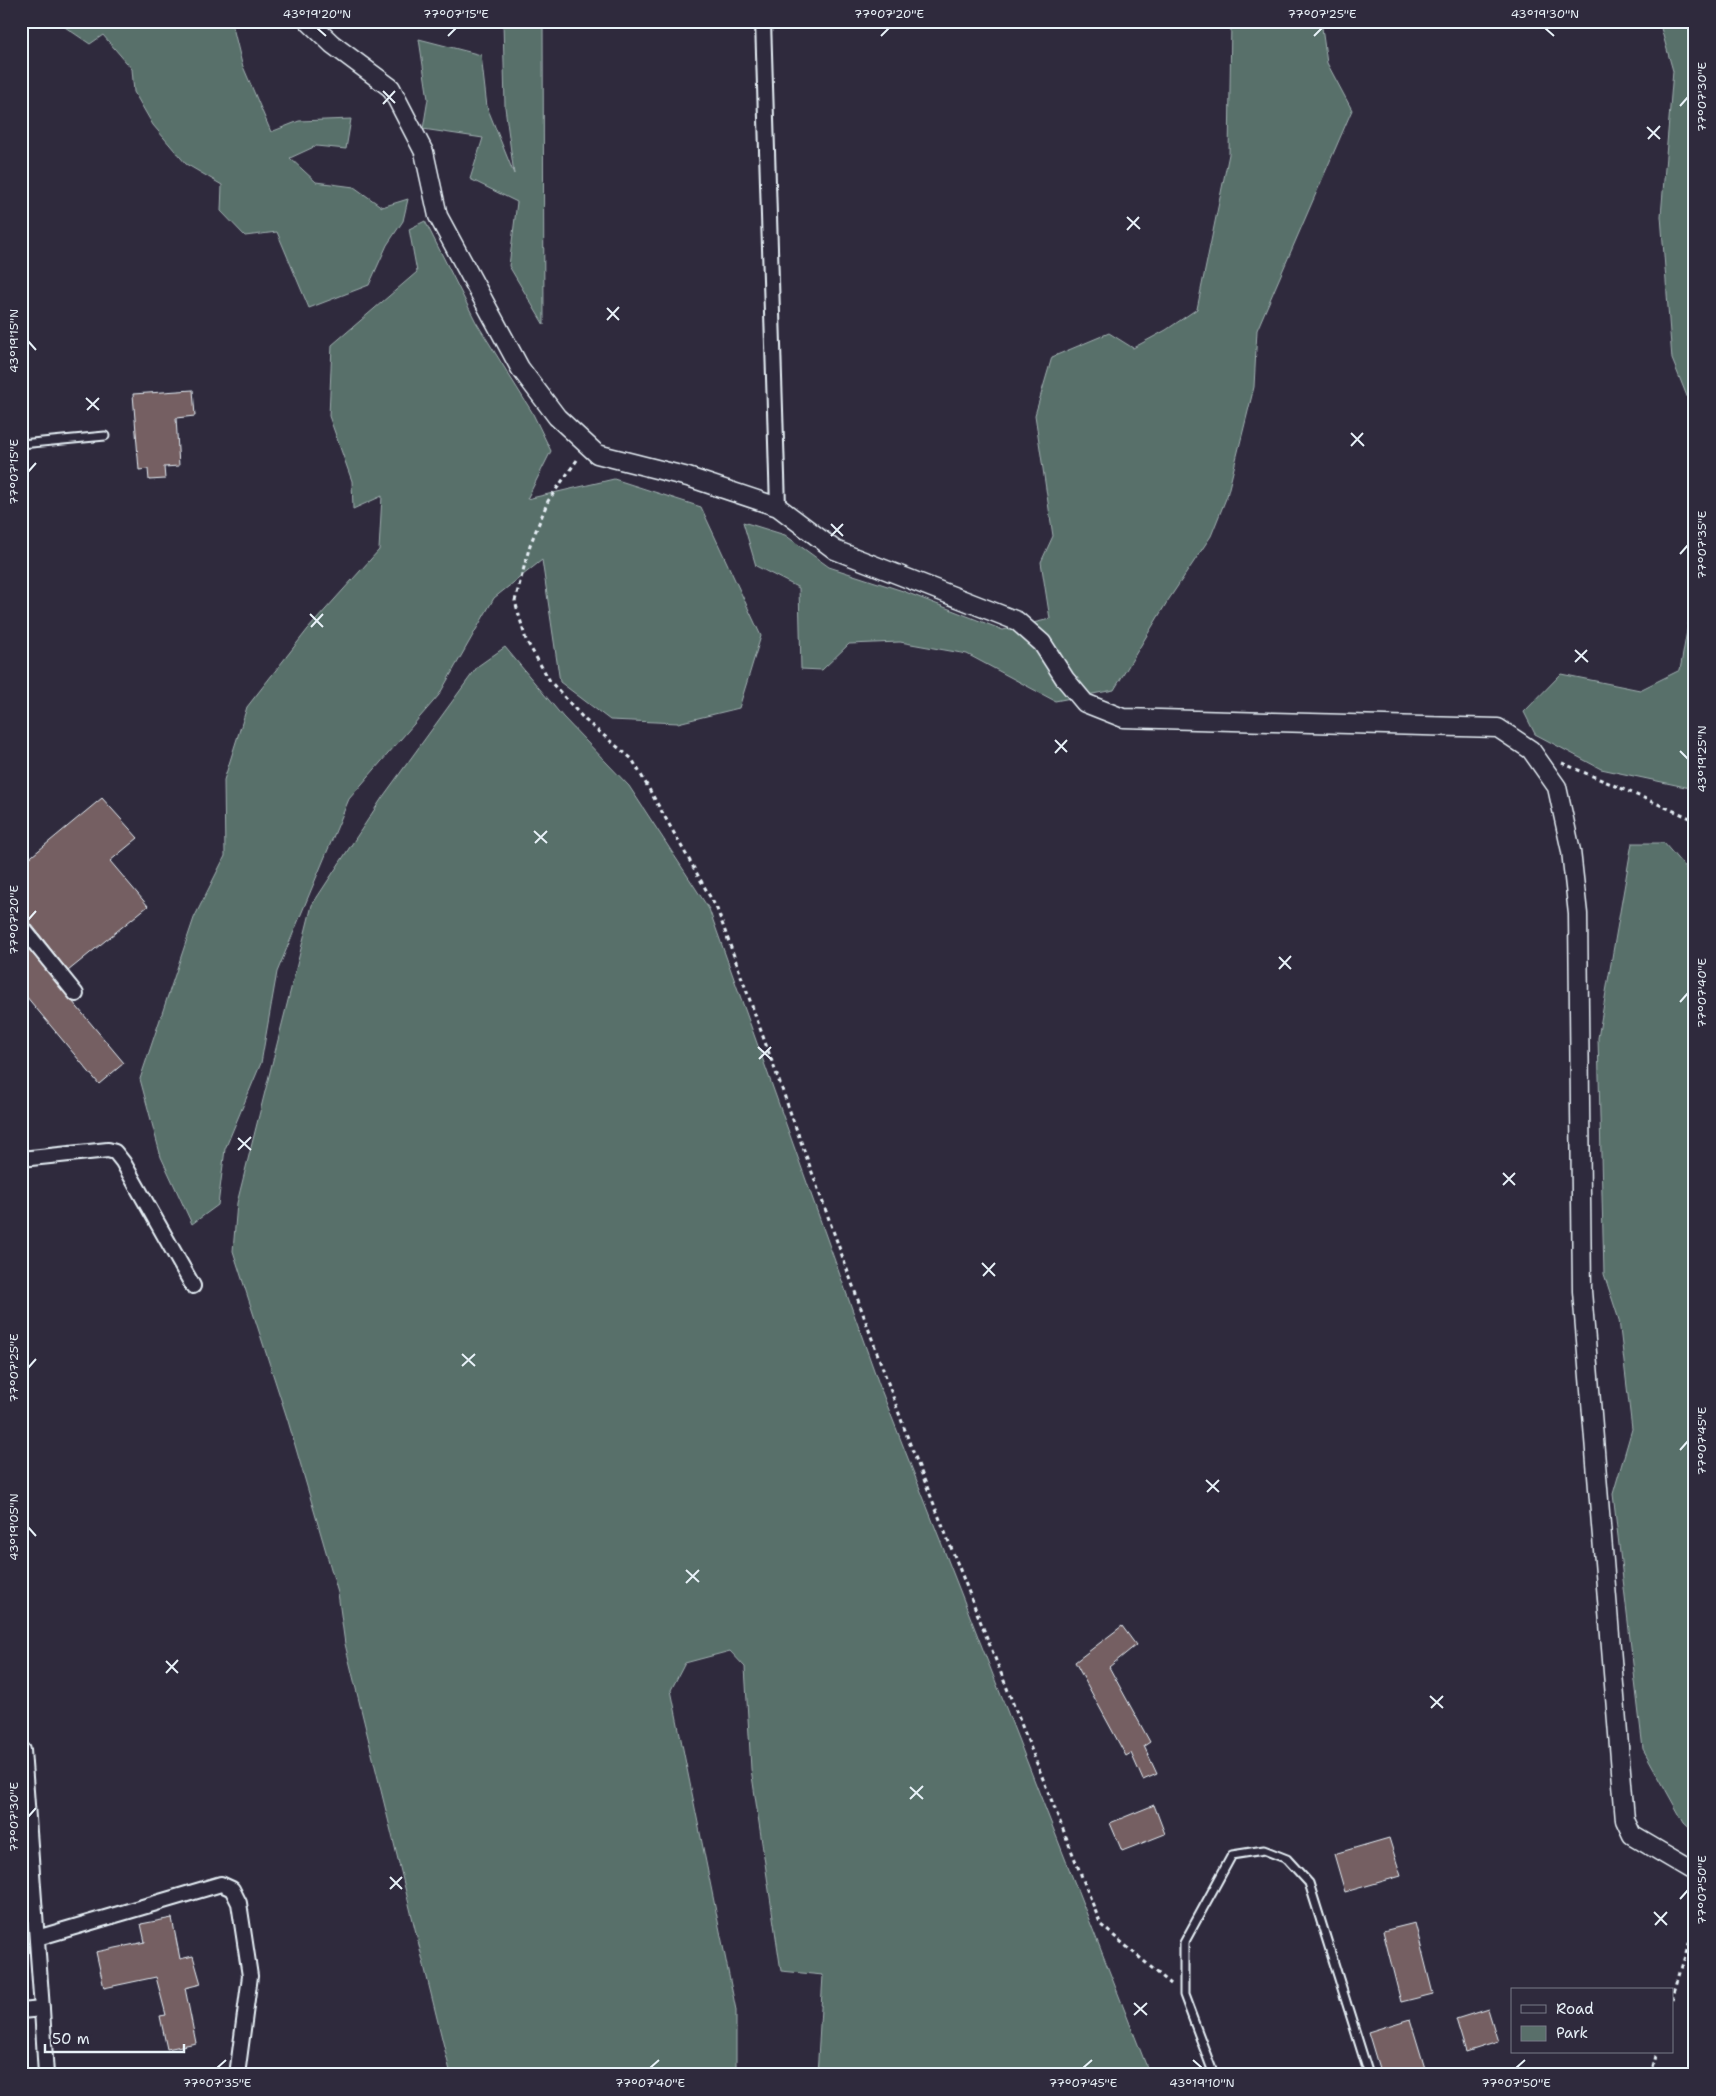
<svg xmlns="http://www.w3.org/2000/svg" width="1716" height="2096" font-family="'Shantell Sans',sans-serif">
	<rect width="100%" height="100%" fill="#2f2a3d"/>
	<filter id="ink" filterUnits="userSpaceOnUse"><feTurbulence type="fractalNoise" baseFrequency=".02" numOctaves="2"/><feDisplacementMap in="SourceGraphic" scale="10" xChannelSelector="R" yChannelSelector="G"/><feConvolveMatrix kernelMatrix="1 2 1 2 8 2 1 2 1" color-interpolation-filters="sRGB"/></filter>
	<g filter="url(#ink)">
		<!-- green -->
		<g fill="#596f6a" stroke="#a0b0b1">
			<polygon points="56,21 230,21 232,23 242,64 271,132 299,121 351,119 346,149 316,146 290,158 316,182 354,187 382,207 408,199 403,221 387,245 369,285 309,308 277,232 245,236 221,211 222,185 186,164 153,125 134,92 132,69 103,35 90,44"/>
			<polygon points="503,21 543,21 544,325 509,266 517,202 470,179 483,138 423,129 428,99 419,39 481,55 487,107 514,174 505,107"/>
			<polygon points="1231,21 1321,21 1327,63 1352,110 1257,330 1254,387 1227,496 1211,536 1167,602 1114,690 1055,701 967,654 900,642 849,644 822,670 801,669 799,588 756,566 743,522 785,535 829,567 903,591 1003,630 1050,619 1041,562 1053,536 1035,415 1052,357 1109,333 1133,348 1166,330 1197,309 1229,154"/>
			<polygon points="1659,21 1695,21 1695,416 1672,359 1661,216 1673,71"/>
			<polygon points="425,221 476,322 532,412 551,451 527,499 614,479 701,507 761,636 739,708 678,723 610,720 560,682 542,560 494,598 439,695 349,799 277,972 261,1063 225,1149 218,1205 192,1224 161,1157 140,1079 194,918 225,856 224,780 247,707 308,629 379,550 382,496 353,509 352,481 329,416 332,345 417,272 409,229"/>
			<polygon points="1695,586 1695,784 1690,788 1601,769 1535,734 1524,712 1561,674 1640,690 1680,670"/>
			<polygon points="505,647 563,717 629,786 709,909 880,1387 1150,2075 817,2075 823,1975 781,1971 751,1769 745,1667 730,1651 685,1663 671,1690 736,2010 736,2075 451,2075 345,1644 338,1593 288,1421 233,1251 237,1203 312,905 382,798 478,666"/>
			<polygon points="1632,843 1664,843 1695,879 1695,1833 1684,1823 1643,1749 1613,1494 1632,1429 1619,1320 1604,1274 1598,1038"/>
		</g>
		<!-- building -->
		<g fill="#745f62" stroke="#e8f1f8">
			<polygon points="193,390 195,416 176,418 179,466 164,467 165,479 149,480 148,469 139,470 133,394"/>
			<polygon points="102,798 138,838 110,861 148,906 68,971 28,920 21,917 21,865"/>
			<polygon points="21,940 124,1063 99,1084 21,990"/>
			<polygon points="1122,1626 1136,1645 1109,1667 1150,1742 1144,1746 1157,1774 1143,1780 1131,1753 1126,1756 1075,1662"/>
			<polygon points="1154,1805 1165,1834 1122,1851 1110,1823"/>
			<polygon points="1389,1838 1401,1876 1345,1892 1334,1854"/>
			<polygon points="172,1918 180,1959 193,1956 201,1984 185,1988 196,2043 167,2049 160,2016 166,2015 156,1977 104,1988 96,1952 145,1942 141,1924"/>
			<polygon points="1415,1923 1433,1994 1401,2002 1383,1931"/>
			<polygon points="1488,2009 1498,2042 1466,2052 1456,2019"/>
			<polygon points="1410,2019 1427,2075 1381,2075 1368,2032"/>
		</g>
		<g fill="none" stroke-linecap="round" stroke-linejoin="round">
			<!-- service casing -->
			<g stroke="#e8f1f8" stroke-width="11">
				<g id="service">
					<polyline points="21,444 105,436"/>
					<polyline points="1214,2075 1184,1995 1184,1943 1232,1855 1264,1850 1287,1859 1309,1883 1369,2075"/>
				</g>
			</g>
			<!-- minor casing -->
			<g stroke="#e8f1f8" stroke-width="18">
				<g id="minor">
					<polyline points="763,21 778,507"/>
					<polyline points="21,926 76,994"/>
					<polyline points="21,1159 108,1150 115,1152 123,1162 193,1286"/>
					<polyline points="23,1750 42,2009"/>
					<polyline points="37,1938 221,1884 232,1889 239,1903 250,1976 237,2075"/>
					<polyline points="21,2011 42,2009 46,2075"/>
				</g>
			</g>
			<!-- tertiary casing -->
			<g stroke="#e8f1f8" stroke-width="21">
				<polyline id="tertiary" points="308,21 332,44 391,88 424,152 438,216 520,368 557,417 597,454 688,477 778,507 835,550 1017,621 1042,643 1065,679 1085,703 1123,718 1498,728 1531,750 1557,787 1571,851 1578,914 1582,1291 1625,1820 1632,1835 1695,1872"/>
			</g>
			<!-- path -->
			<g stroke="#e8f1f8" stroke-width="3" stroke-dasharray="4 4" stroke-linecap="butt">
				<polyline points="577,460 548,501 530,545 515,601 526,640 550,681 585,720 632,759 717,909 910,1444 1101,1925 1171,1984"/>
				<polyline points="1562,763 1695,820"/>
				<polyline points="1672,1999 1695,1923"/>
				<polyline points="1650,2075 1656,2052"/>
			</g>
			<!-- service -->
			<use href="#service" stroke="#2f2a3d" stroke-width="7"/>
			<!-- minor -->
			<use href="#minor" stroke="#2f2a3d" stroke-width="14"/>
			<!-- tertiary -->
			<use href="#tertiary" stroke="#2f2a3d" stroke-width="18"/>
		</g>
	</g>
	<!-- ticks -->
	<path fill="none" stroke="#e8f1f8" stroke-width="2" d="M317,28L326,36M1545,28L1554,36M448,36L456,28M881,36L889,28M1314,36L1322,28M383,91L395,103M383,104L395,91M1680,106L1688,97M1647,127L1660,139M1648,139L1660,126M1127,217L1140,229M1127,230L1139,217M607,308L619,320M607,320L619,307M28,341L36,350M86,398L99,410M87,410L99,398M1351,433L1364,446M1351,446L1363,433M28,472L36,463M831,524L843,536M831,536L843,524M1680,554L1688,545M310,614L323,627M311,627L323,614M1575,650L1588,662M1575,662L1587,650M1055,740L1067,752M1680,751L1688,759M1055,753L1067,740M534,831L547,843M535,843L547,831M28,920L36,911M1279,957L1291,969M1279,969L1291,956M1680,1002L1688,993M758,1047L771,1059M759,1059L771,1047M238,1138L251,1150M238,1150L251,1137M1503,1173L1515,1185M1503,1185L1515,1173M982,1263L995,1276M983,1276L995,1263M462,1354L475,1366M462,1366L475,1354M28,1368L36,1359M1680,1450L1688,1441M1206,1480L1219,1492M1207,1492L1219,1480M28,1527L36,1536M686,1570L699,1582M686,1583L699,1570M166,1661L178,1673M166,1673L178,1660M1430,1696L1443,1708M1431,1708L1443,1696M910,1787L923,1799M910,1799L923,1786M28,1817L36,1808M390,1877L402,1889M390,1889L402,1877M1680,1899L1688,1890M1654,1912L1667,1925M1655,1925L1667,1912M1134,2003L1147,2015M1134,2015L1147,2003M1193,2060L1202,2068M217,2068L226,2060M650,2068L659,2060M1083,2068L1092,2060M1516,2068L1525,2060"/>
	<!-- margin -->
	<rect width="1716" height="2096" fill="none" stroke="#2f2a3d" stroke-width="55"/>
	<!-- legend -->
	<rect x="1511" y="1988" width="162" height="65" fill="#2f2a3d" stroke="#797a88"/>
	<rect x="1521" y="2005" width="25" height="8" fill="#2f2a3d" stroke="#797a88"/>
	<text x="1556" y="2014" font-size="15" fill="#e8f1f8">Road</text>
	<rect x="1521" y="2026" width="25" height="15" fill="#596f6a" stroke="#797a88"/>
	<text x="1556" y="2038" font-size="15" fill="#e8f1f8">Park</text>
	<!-- scale -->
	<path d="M45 2044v8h139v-8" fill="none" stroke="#e8f1f8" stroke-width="2.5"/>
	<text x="52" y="2044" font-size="15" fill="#e8f1f8" stroke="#2f2a3d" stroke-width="4" paint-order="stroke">50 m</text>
	<rect x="28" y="28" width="1660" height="2040" fill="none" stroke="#e8f1f8" stroke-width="2"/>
	<g font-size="12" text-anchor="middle" fill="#e8f1f8">
		<text x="317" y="18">43°19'20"N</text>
		<text x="456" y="18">77°07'15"E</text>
		<text x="889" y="18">77°07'20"E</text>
		<text x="1322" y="18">77°07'25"E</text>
		<text x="1545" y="18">43°19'30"N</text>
		<text transform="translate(1702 97) rotate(-90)" y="4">77°07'30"E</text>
		<text transform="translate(14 341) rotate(-90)" y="4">43°19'15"N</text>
		<text transform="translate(14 472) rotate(-90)" y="4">77°07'15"E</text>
		<text transform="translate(1702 545) rotate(-90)" y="4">77°07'35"E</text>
		<text transform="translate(1702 759) rotate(-90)" y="4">43°19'25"N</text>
		<text transform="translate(14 920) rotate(-90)" y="4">77°07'20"E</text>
		<text transform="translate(1702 993) rotate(-90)" y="4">77°07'40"E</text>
		<text transform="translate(14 1368) rotate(-90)" y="4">77°07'25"E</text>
		<text transform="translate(1702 1441) rotate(-90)" y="4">77°07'45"E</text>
		<text transform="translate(14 1527) rotate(-90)" y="4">43°19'05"N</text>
		<text transform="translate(14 1817) rotate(-90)" y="4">77°07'30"E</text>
		<text transform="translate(1702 1890) rotate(-90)" y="4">77°07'50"E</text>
		<text x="217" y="2087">77°07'35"E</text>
		<text x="650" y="2087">77°07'40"E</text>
		<text x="1083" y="2087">77°07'45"E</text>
		<text x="1202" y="2087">43°19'10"N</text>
		<text x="1516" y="2087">77°07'50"E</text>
	</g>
</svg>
